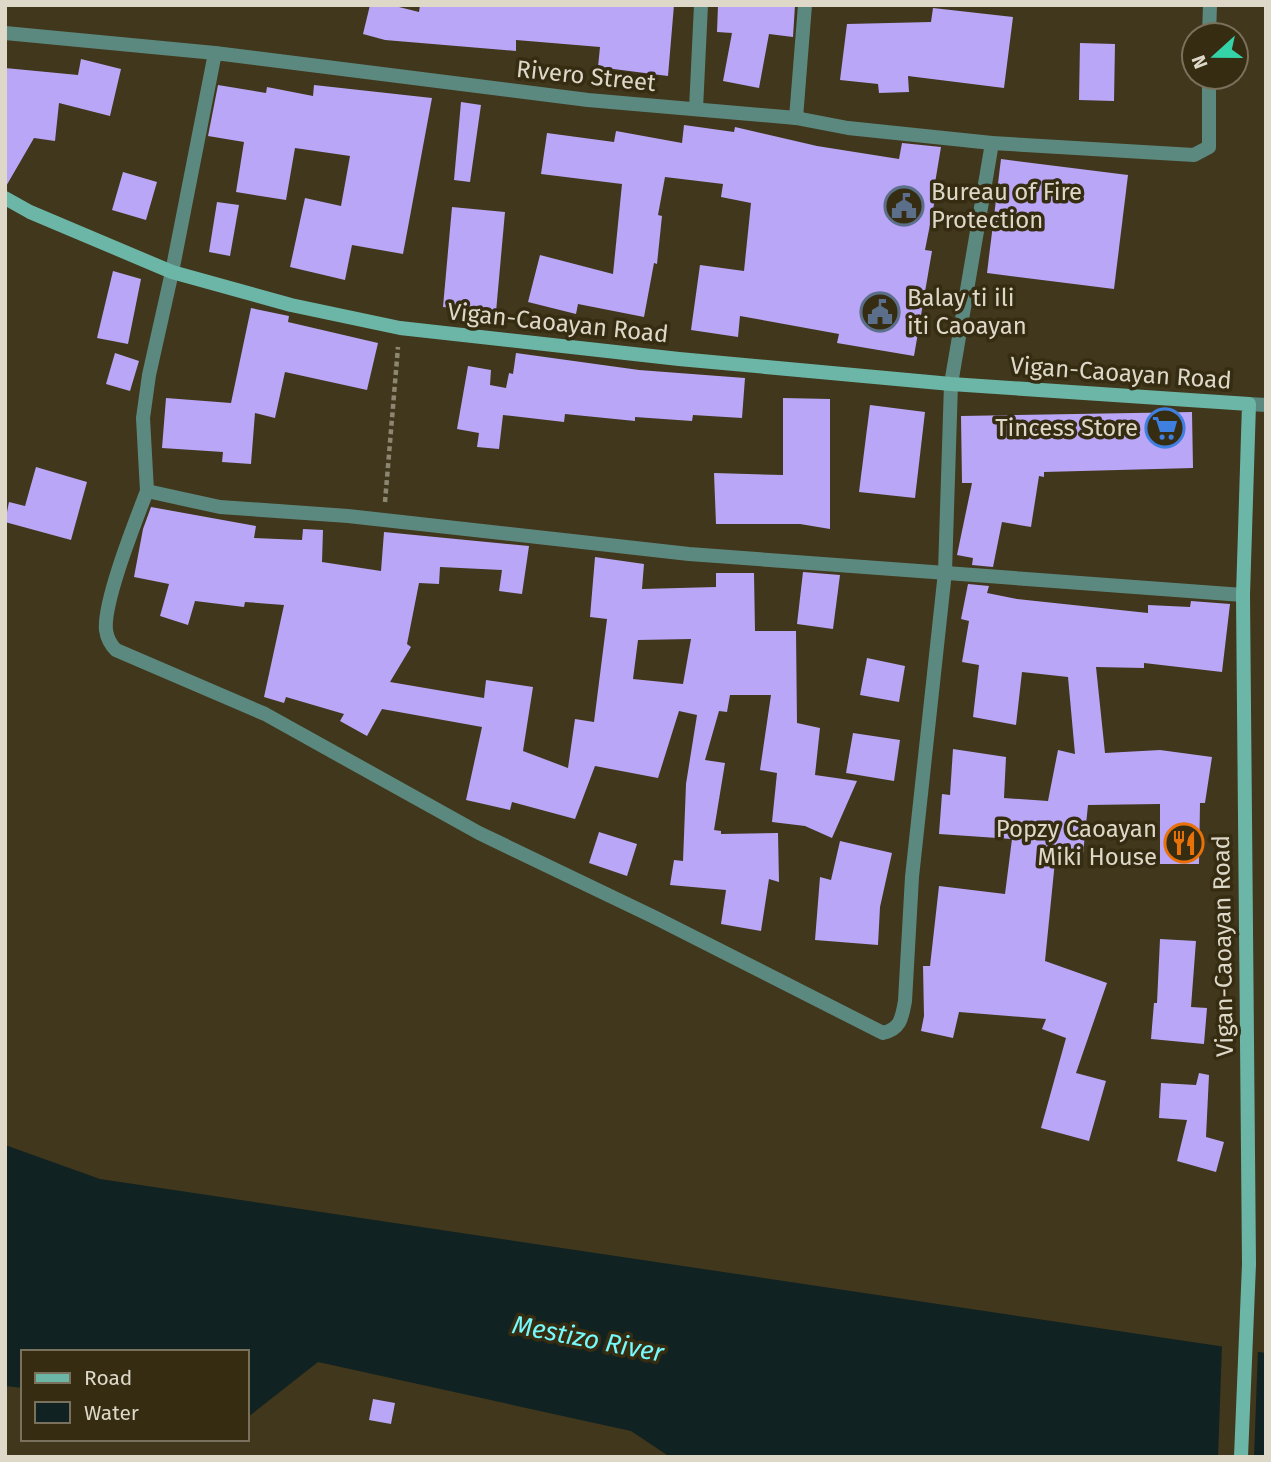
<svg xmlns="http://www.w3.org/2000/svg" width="1271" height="1462" font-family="'Fira Sans',sans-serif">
	<rect width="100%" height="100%" fill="#40371c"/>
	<!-- water -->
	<polygon fill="#102222" points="5,1145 100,1179 1266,1353 1266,1457 670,1457 631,1431 318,1362 248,1417 247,1352 23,1352 23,1388 5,1386"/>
	<!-- pier -->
	<polygon fill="#40371c" points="1222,1344 1258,1349 1254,1457 1218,1457"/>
	<!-- building -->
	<g fill="#b9a6f6" fill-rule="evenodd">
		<polygon points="370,5 391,5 419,12 420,5 674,5 668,76 598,67 600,47 516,40 516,51 385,40 363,34"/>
		<polygon points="718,5 795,5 793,37 769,34 759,88 723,81 732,33 717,32"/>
		<polygon points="933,8 1013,17 1004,88 908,76 909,92 879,93 878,84 840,80 847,24 931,22"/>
		<polygon points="1080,43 1115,44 1114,101 1079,100"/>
		<polygon points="81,59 121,69 110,116 59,103 55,141 34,138 5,188 5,68 78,75"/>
		<polygon points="218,85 266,93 267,87 313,96 314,85 432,98 403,254 352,245 345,280 290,267 305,198 341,206 350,156 295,148 286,200 236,192 244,142 208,136"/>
		<polygon points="461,102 481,105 470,182 454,180"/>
		<polygon points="684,125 734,132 735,127 817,146 899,159 902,143 941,147 935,183 938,184 925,250 932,251 914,356 837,343 839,334 740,316 738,337 691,330 700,265 744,271 751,203 721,197 723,184 665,177 658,215 662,216 657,264 654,263 644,317 578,304 576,314 528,302 540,255 613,274 622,184 541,174 547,133 614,142 616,131 682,143"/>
		<polygon points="1001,159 1128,175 1114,289 987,273"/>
		<polygon points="123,172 157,182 146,220 112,210"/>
		<polygon points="217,202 239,205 230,256 209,252"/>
		<polygon points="452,207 505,212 496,312 443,307"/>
		<polygon points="113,271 141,279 128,344 97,338"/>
		<polygon points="251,308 289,316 288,322 378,343 367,390 285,372 275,418 255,413 251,464 222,462 223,452 162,448 166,398 231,403"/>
		<polygon points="115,353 139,361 130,391 106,384"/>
		<polygon points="516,353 639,370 745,378 742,418 693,415 692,421 635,417 635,421 565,414 564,422 503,415 499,449 477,447 479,433 457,429 468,366 491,370 490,385 506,388 509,373 513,374"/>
		<polygon points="783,398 830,399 830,529 800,524 716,524 714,473 783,475"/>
		<polygon points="870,405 925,412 915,498 859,492"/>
		<polygon points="1192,412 1193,468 1044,472 1044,477 1039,476 1031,527 1002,522 993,567 972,565 973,558 957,555 972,483 962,483 961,416"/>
		<polygon points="36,467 87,482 71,540 5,522 9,502 25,506"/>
		<path d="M151,507L256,526L254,538L302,540L303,529L323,530L322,562L381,571L384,532L529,546L522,594L499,591L502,570L440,567L439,584L419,583L407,644L411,647L390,682L484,698L486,680L533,687L523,751L568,768L575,719L594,722L607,619L590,617L595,557L644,564L642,589L716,587V573H754L755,631H796L797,723L820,728L815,775L857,781L832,838L805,826L772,822L777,773L760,770L771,695H730L727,712L719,711L705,760L725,763L714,830L721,831V834L778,833L779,882L769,879L761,931L721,924L726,890L670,885L674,860L683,861L686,784L697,715L679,711L658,778L595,766L575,819L512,802L510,810L466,800L482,727L382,709L367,736L340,721L344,714L286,697L284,703L264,697L284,605L245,602L244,607L195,601L188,625L160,616L169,584L134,577L143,529ZM691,639L683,684L633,679L638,640Z"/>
		<polygon points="803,572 840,575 833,629 797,624"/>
		<polygon points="968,584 989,586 987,593 1017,599 1148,613 1148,605 1190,607 1191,601 1230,604 1222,672 1144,663 1144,668 1096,667 1105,753 1160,750 1212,757 1205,803 1200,803 1199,864 1160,864 1160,804 1088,805 1083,854 1056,851 1045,961 1107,983 1076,1073 1106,1081 1089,1141 1041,1128 1066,1038 1042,1029 1046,1019 959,1012 953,1038 921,1031 924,1016 923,966 930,966 939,886 1005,894 1012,839 939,834 942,794 950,795 953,749 1006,757 1004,798 1048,801 1058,750 1075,754 1068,677 1022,672 1016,725 973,717 979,665 962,662 969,621 961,619"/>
		<polygon points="867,658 905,666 899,702 860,695"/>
		<polygon points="853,733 900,740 894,781 846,773"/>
		<polygon points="599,832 637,844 627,876 589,863"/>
		<polygon points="840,841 892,853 880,907 878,945 815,940 820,877 831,880"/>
		<polygon points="1160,939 1196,941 1191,1007 1207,1008 1204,1044 1151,1039 1154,1003 1157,1003"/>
		<polygon points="1199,1073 1209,1075 1206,1137 1224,1142 1216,1172 1177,1161 1187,1120 1159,1118 1161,1083 1196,1085"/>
		<polygon points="373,1399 395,1403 391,1424 369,1420"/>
	</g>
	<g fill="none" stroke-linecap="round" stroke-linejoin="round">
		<!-- path -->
		<polyline stroke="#8d8671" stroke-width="4.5" stroke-dasharray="5 3.5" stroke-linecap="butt" points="385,502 398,347"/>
		<!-- street -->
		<g stroke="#5c897f" stroke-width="14">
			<polyline points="5,33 215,53 588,100 796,118 848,128 992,143 1194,155 1209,147 1209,77"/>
			<polyline points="1209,35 1210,5"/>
			<polyline points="215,53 172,272 149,375 143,418 147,491 220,507 348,516 689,554 1243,595"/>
			<polyline points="696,109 701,5"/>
			<polyline points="796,118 805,5"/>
			<polyline points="1249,404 1266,405"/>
			<path d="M147,491C136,520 103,602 106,630C107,637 111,645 116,650L265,714L479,833L654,917L883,1033C901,1029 902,1017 905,1001L912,877L945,572L951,384L992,143"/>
		</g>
		<!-- secondary -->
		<polyline stroke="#6cb6a7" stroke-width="14" points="5,198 30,212 172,272 291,305 400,328 679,359 951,384 1249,404 1243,595 1249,1264 1241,1457"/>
	</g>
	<!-- icons -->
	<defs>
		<g id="civic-ring" transform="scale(2.0125)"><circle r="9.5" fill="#362c12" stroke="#5c6f8a" stroke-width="1.5"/><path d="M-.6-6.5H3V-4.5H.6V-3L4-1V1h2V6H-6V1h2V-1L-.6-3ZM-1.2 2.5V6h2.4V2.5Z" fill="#5c6f8a"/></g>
		<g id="supermarket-ring" transform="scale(2.0125)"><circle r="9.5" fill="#362c12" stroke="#3f7fe0" stroke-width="1.5"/><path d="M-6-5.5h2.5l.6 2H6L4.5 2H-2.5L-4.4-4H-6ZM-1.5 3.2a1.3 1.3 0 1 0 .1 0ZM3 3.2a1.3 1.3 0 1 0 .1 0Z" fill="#3f7fe0"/></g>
		<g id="restaurant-ring" transform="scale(2.0125)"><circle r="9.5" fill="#362c12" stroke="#e8710a" stroke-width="1.5"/><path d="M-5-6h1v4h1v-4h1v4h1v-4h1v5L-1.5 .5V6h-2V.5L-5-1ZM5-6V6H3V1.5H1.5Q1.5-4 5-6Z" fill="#e8710a"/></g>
	</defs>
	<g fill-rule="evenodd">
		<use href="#civic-ring" x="904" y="206"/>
		<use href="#civic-ring" x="880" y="312"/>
		<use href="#supermarket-ring" x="1165" y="428"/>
		<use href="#restaurant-ring" x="1184" y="843"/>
	</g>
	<g text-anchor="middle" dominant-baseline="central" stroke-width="7" stroke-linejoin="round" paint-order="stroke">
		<!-- street labels -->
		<g font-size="24" fill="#ded8c9" stroke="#362c12">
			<text transform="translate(586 76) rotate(6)">Rivero Street</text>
			<text transform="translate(558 323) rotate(6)">Vigan-Caoayan Road</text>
			<text transform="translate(1121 373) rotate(4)">Vigan-Caoayan Road</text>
			<text transform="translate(1223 946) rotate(-91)">Vigan-Caoayan Road</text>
		</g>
		<!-- poi labels -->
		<g font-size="24" fill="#ded8c9" stroke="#362c12" text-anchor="start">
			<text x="931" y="192">Bureau of Fire<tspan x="931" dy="28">Protection</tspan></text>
			<text x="907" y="298">Balay ti ili<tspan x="907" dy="28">iti Caoayan</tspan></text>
			<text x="1138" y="428" text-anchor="end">Tincess Store</text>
			<text x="1157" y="829" text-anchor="end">Popzy Caoayan<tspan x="1157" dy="28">Miki House</tspan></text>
		</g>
		<!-- water labels -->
		<g font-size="26" font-style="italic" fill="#76f9fc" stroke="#362c12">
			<text transform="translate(588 1339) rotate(11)">Mestizo River</text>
		</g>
	</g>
	<!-- border -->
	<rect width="1271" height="1462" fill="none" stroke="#ded8c9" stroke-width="14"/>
	<!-- legend -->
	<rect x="21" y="1350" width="228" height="91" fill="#362c12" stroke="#79715b" stroke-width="2"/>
	<rect x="35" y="1373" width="35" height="10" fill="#6cb6a7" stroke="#79715b" stroke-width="2"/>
	<text x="84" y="1385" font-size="21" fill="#ded8c9">Road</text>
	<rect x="35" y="1402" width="35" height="21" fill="#102222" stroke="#79715b" stroke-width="2"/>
	<text x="84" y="1420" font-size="21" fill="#ded8c9">Water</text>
	<!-- north arrow -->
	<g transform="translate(1215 56) rotate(249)"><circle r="33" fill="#362c12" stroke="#79715b" stroke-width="2"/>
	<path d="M0-5L12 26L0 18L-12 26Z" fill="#34d4a8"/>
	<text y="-10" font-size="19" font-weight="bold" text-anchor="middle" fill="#ded8c9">N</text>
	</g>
</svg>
